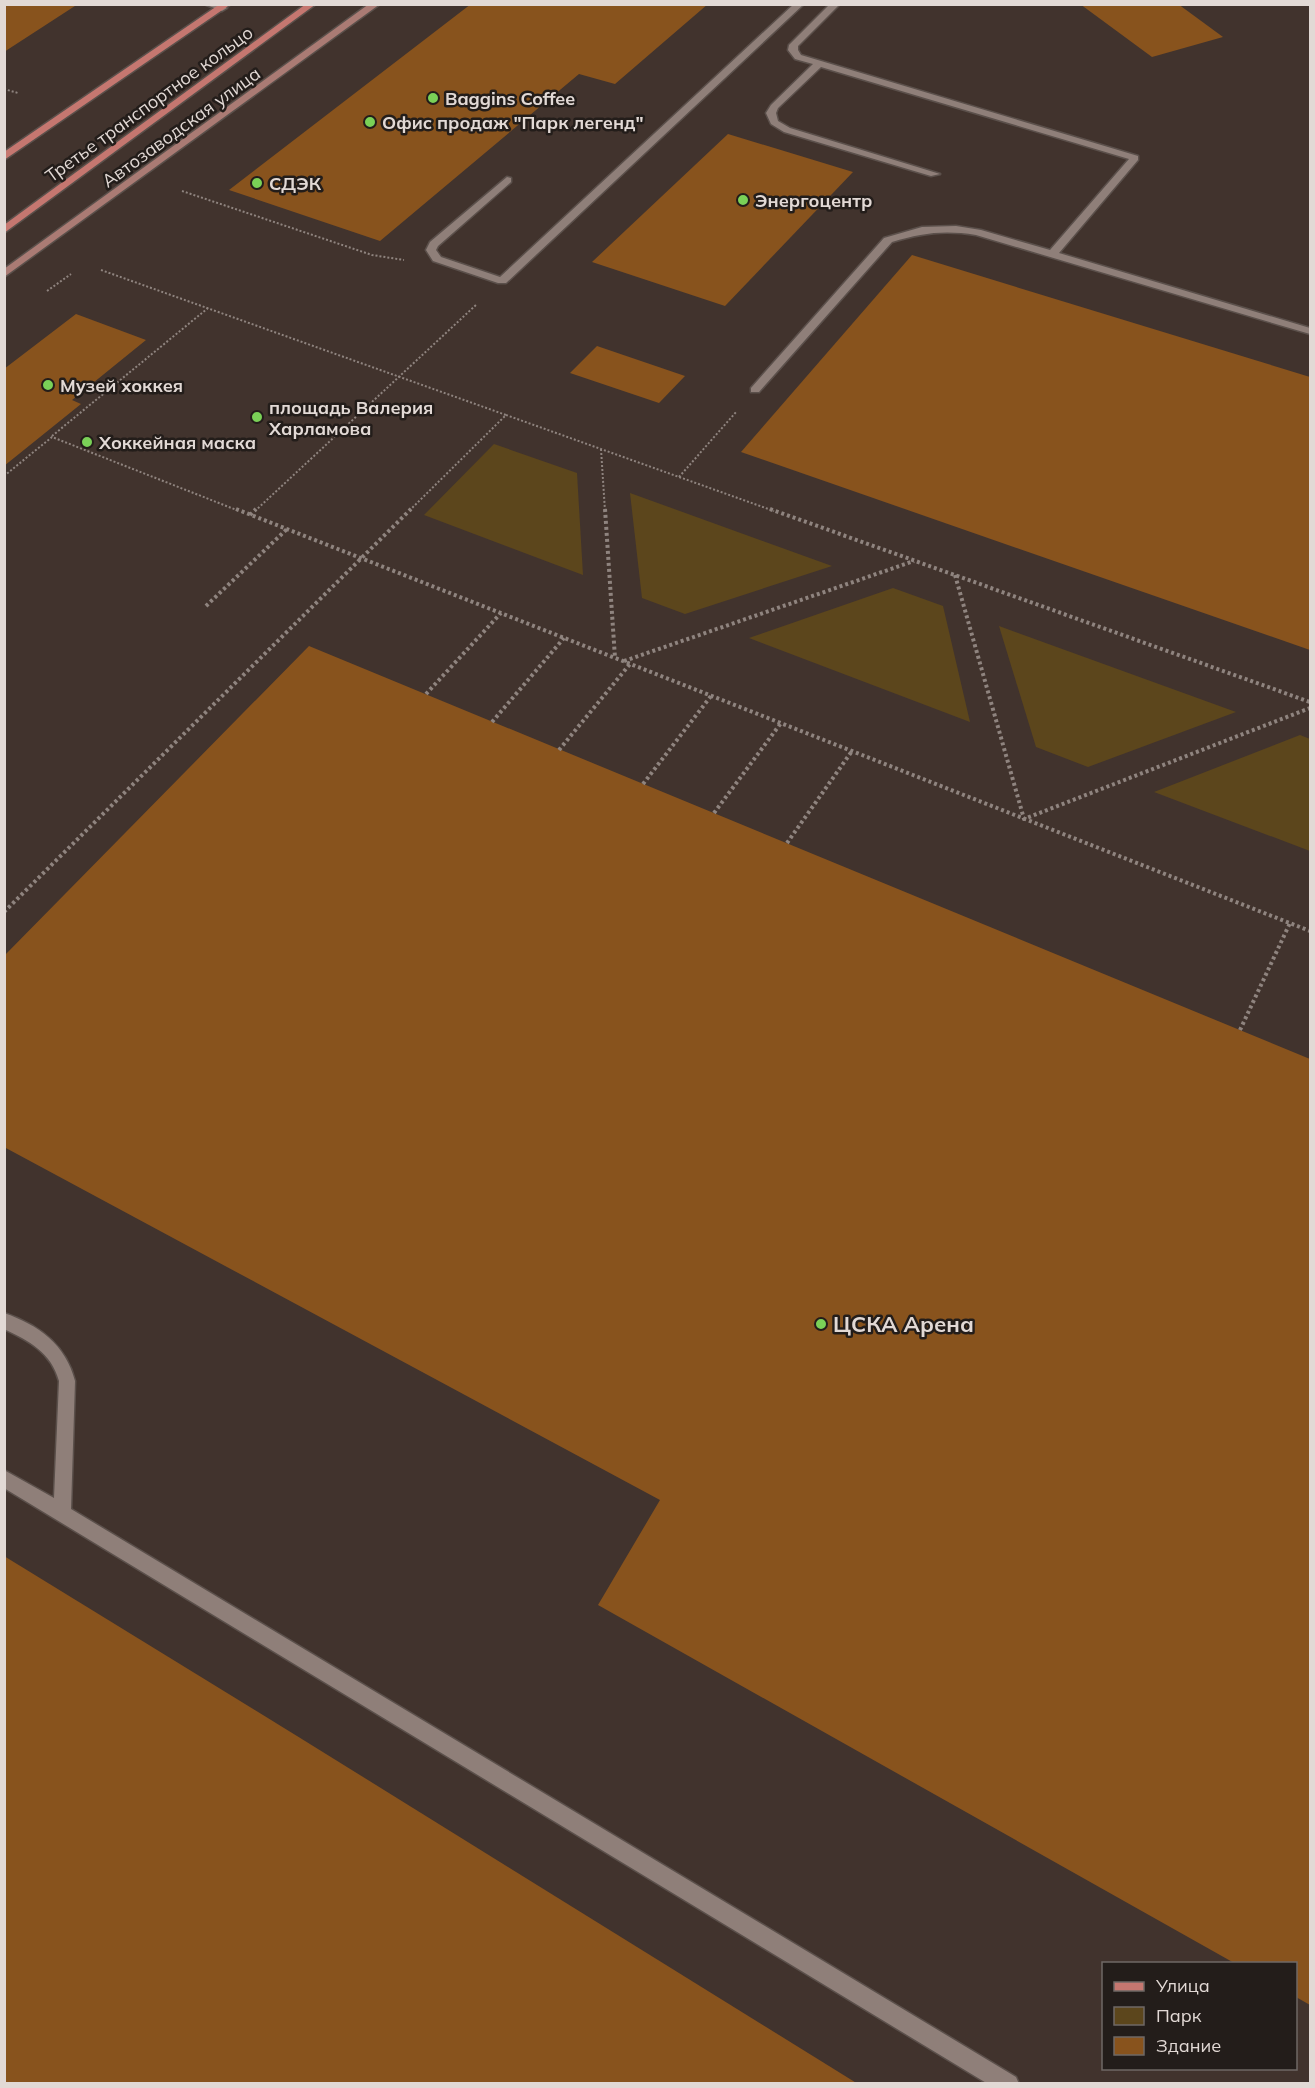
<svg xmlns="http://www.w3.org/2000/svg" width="1315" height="2088" font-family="Mulish,sans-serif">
	<rect width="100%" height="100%" fill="#41332d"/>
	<!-- green -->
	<g fill="#5c461c">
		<polygon points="494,444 577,473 583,575 424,515"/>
		<polygon points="630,493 832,566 685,614 642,598"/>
		<polygon points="893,588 943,606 970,722 749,638"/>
		<polygon points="999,626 1236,712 1088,767 1036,747"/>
		<polygon points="1300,735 1310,739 1310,851 1154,792"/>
	</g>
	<!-- building -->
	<g fill="#88531d">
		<polygon points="4,4 78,4 4,52"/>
		<polygon points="471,4 708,4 615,84 579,74 380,241 229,190"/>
		<polygon points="1080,4 1178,4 1223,37 1152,57"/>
		<polygon points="728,134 853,172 725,306 592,262"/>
		<polygon points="912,255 1310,377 1310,650 741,452"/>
		<polygon points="76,314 146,340 72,400 81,404 4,466 4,369"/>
		<polygon points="597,346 685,376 659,403 570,373"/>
		<polygon points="309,646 1310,1059 1310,2005 1296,1997 1296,1964 1236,1964 598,1605 660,1500 4,1147 4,956"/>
		<polygon points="4,1556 297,1736 858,2084 4,2084"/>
	</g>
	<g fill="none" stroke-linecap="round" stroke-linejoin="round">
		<!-- service casing -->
		<g stroke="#5b504b" stroke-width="3">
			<g id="service">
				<polygon points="204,4 220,4 227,8 222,11"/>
				<polygon points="794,4 804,4 506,283 498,283 433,261 426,250 430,242 507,177 511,178 511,182 438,246 436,250 441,257 500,277"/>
				<path d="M830,4H840L798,46V50L801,55L1138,156V160L1059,253L1310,328V334L976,235C944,230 922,233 892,242L759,392H751V388L884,238L922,227L956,226L981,230L1050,250L1129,159L821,67L778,108L776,113L778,121L790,128L940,174L931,176L784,132L771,124L766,113L771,105L813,64L795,59L788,50L789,45Z"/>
				<path d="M4,1313C39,1325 66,1345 75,1381L71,1509L1016,2077L1019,2084H988L4,1488V1470L54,1498L59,1381C51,1352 29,1341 4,1329Z"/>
			</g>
		</g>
		<!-- secondary casing -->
		<g stroke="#5b504b" stroke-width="3">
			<polygon id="secondary" points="369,4 380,4 4,277 4,269"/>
		</g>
		<!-- primary casing -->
		<g stroke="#5b504b" stroke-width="3">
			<g id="primary">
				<polygon points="220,4 231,4 4,160 4,152"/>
				<polygon points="306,4 316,4 4,233 4,225"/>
			</g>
		</g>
		<!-- path-far1 -->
		<g stroke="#8f847f" stroke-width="2" stroke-dasharray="2 2" stroke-linecap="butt">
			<polyline points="4,89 18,93"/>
			<polyline points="182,191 372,255 404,260"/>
			<polyline points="101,270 506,415 409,511"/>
			<polyline points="47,291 71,274"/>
			<polyline points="506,415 774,511"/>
			<polyline points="52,436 208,308"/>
			<polyline points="601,449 605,511"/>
			<polyline points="4,476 52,437 239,511"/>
			<polyline points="679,477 737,411"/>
			<polyline points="255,511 477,304"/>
		</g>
		<!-- path -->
		<g stroke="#8f847f" stroke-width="4" stroke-dasharray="3 3" stroke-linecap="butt">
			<polyline points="236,509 1310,931"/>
			<polyline points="605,509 615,658"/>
			<polyline points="770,509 1310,702"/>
			<polyline points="250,515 256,509"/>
			<polyline points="955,575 1024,819 1310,708"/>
			<polyline points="206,606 287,529"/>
			<polyline points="624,661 914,561"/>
			<polyline points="426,694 501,613"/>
			<polyline points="492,722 564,638"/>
			<polyline points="559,750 630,664"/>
			<polyline points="643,784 711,696"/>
			<polyline points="714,813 781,723"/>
			<polyline points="787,843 852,751"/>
			<polyline points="4,912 411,509"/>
			<polyline points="1240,1030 1290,923"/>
		</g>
		<!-- service -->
		<use href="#service" fill="#8f7f79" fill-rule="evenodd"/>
		<!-- secondary -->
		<use href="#secondary" fill="#aa7b74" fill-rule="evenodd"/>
		<!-- primary -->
		<use href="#primary" fill="#c57770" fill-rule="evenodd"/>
	</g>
	<!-- markers -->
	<g fill="#7ad157" stroke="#231d1a" stroke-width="2">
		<circle cx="433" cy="98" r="6"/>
		<circle cx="370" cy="122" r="6"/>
		<circle cx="257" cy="183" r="6"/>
		<circle cx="743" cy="200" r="6"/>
		<circle cx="48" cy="385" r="6"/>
		<circle cx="257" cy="417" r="6"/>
		<circle cx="87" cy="442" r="6"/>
		<circle cx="821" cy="1324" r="6"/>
	</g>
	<g text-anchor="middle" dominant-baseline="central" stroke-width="5" stroke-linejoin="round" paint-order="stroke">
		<!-- far-poi labels -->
		<g font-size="18" font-weight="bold" fill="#e2d9d5" stroke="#231d1a" text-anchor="start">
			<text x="445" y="98">Baggins Coffee</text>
			<text x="382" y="122">Офис продаж "Парк легенд"</text>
			<text x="269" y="183">СДЭК</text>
			<text x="755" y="200">Энергоцентр</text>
			<text x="60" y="385">Музей хоккея</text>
			<text x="269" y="407">площадь Валерия<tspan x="269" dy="21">Харламова</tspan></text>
			<text x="99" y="442">Хоккейная маска</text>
		</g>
		<!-- far-street labels -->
		<g font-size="18" fill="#e2d9d5" stroke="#231d1a">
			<text transform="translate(149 104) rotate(-36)">Третье транспортное кольцо</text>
			<text transform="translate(181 127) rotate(-36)">Автозаводская улица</text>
		</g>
		<!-- poi labels -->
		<g font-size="22" font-weight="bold" fill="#e2d9d5" stroke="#231d1a" text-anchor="start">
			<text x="833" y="1324">ЦСКА Арена</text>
		</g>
	</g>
	<!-- border -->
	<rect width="1315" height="2088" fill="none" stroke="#e2d9d5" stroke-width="12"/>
	<!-- legend -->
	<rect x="1102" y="1962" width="195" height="108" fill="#231d1a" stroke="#6f6865" stroke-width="1.5"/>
	<rect x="1114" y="1982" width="30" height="9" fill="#c57770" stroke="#6f6865" stroke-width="1.5"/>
	<text x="1156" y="1992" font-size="18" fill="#e2d9d5">Улица</text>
	<rect x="1114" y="2007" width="30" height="18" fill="#5c461c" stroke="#6f6865" stroke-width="1.5"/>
	<text x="1156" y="2022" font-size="18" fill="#e2d9d5">Парк</text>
	<rect x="1114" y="2037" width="30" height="18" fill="#88531d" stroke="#6f6865" stroke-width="1.5"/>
	<text x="1156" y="2052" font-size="18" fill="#e2d9d5">Здание</text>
</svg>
